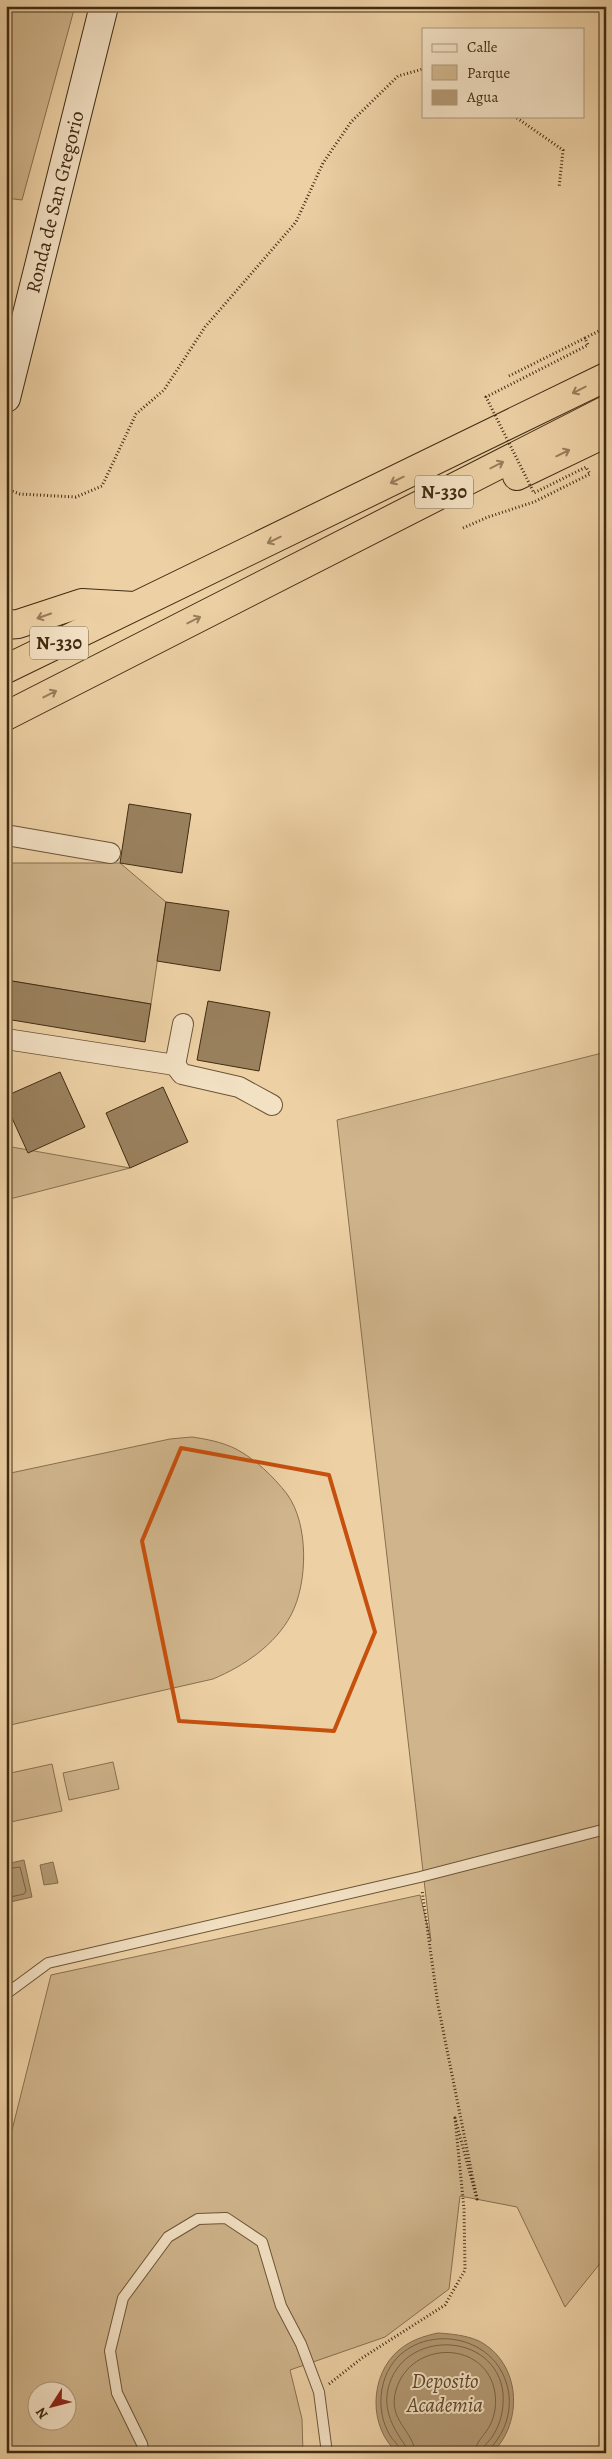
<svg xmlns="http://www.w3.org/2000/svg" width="612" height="2459" font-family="Alegreya,serif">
	<rect width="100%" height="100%" fill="#edd1a5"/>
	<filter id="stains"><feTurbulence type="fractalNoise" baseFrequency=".004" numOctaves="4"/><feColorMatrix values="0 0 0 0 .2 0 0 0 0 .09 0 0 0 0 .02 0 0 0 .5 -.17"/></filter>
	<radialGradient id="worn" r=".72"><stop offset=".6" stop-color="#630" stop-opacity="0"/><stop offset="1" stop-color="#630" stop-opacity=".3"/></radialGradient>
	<!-- green -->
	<g fill="#d0b58c" stroke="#88704f" fill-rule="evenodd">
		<polygon points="6,6 75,6 22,200 6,198"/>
		<polygon points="12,863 120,863 166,902 151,1004 6,980 6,900"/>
		<path d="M606,1052V2256L565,2307L517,2207L460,2196L449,2289L385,2337L290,2370L302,2419L303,2453H6V2154L51,1975L420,1895L431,1941L337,1120ZM38,2392H68V2422H38Z"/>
		<polygon points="6,1146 130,1168 6,1200"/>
		<path d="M192,1437C206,1439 222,1442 236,1449C255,1459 273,1476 287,1494C309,1524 308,1583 291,1615C275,1645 244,1666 213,1679L6,1726V1474L170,1439Z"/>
		<polygon points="113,1762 119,1789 69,1800 63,1773"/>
		<polygon points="52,1764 62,1811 6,1823 6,1774"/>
	</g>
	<!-- water -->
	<g fill="#b39973" stroke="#856d4c">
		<polygon points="24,1860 32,1897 6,1903 6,1864"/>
		<polygon points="53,1862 58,1883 44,1885 40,1865"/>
		<path d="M438,2333C452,2334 465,2335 479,2341C521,2363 524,2422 492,2453H398C368,2428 369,2375 399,2350C411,2340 424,2336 438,2333Z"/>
	</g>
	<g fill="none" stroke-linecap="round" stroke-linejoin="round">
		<!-- shore -->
		<g stroke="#7a6242" stroke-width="1">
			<polyline points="6,1869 20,1867 26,1891 24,1894 6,1898"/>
			<path d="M401,2453C400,2447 395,2442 391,2437C382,2423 379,2406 382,2389C394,2321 494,2323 508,2389C512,2407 507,2426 497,2440C494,2445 490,2447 489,2453"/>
			<path d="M407,2453C407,2445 402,2442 399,2436C390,2422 384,2406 388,2389C402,2328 496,2331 503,2393C504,2409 501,2424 492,2437C488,2443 483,2445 483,2453"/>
			<path d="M415,2453C414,2430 387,2421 396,2390C411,2339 487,2340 495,2393C497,2407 494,2422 485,2433C480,2440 476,2443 475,2453"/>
		</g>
	</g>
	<!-- building -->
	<g fill="#9a815e" stroke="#412b12">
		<polygon points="129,804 191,814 182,873 120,863"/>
		<polygon points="166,902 229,911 220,971 157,961"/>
		<polygon points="6,980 151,1004 145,1042 6,1019"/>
		<polygon points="208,1001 270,1012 259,1071 197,1060"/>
		<polygon points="60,1072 85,1127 28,1153 6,1105 6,1096"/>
		<polygon points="163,1087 188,1142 130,1168 106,1113"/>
	</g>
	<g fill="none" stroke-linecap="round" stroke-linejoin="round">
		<!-- lane casing -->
		<g stroke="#6c5437" stroke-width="12">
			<g id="lane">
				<polyline points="6,1994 48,1963 420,1877 606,1829"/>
				<polyline points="144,2453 142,2444 117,2393 110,2351 123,2298 168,2237 198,2219 226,2218 262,2242 281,2306 301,2344 319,2392 327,2453"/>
			</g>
		</g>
		<!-- street casing -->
		<g stroke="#6c5437" stroke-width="22">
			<g id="street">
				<polyline points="6,835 110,853"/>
				<polyline points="6,1039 175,1065 183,1024"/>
				<polyline points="175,1065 182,1074 239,1087 272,1105"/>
			</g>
		</g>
		<!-- secondary casing -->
		<g stroke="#412b12" stroke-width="30">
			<polyline id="secondary" points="6,398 104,6"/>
		</g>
		<!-- highway casing -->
		<g stroke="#412b12" stroke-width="30">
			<g id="highway">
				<polyline points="517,476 606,433"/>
				<polyline points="6,625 18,624 82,603 134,606"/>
				<polyline points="6,669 606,377"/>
				<polyline points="6,716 606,410"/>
			</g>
		</g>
		<!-- path -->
		<g stroke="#412b12" stroke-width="3" stroke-dasharray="1 2.5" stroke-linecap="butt">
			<polyline points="514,116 563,150 559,188"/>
			<polyline points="585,338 605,328 606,330"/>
			<polyline points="6,489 20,494 76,497 102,486 136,414 164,390 205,327 296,222 323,163 351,122 398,76 423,69"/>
			<polyline points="329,2384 362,2358 445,2305 465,2270 464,2209 455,2118 477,2199 438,2005 422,1890"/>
		</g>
		<!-- lane -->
		<use href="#lane" stroke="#f3e1c4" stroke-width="10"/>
		<!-- street -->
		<use href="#street" stroke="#f3e1c4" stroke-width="20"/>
		<!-- secondary -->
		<use href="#secondary" stroke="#f3e1c4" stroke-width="28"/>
		<!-- highway -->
		<use href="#highway" stroke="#edd1a5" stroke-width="28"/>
		<!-- path-bridge -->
		<polyline stroke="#412b12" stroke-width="3" stroke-dasharray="1 2.5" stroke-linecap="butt" points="463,528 488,517 534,502 590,474 586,467 534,493 486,397 588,345 585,338 509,376"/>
	</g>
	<!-- one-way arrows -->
	<defs><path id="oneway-shaft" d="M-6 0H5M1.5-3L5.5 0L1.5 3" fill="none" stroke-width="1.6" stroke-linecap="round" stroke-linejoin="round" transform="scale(1.25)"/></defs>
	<g stroke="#977e5c">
		<use href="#oneway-shaft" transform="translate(579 390) rotate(153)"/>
		<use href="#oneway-shaft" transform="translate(563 453) rotate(-26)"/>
		<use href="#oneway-shaft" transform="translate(497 465) rotate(-27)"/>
		<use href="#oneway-shaft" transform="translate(397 480) rotate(154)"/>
		<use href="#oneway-shaft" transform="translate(274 540) rotate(154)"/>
		<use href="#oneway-shaft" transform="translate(44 616) rotate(161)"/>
		<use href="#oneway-shaft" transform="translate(194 620) rotate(-27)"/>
		<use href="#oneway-shaft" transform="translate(50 694) rotate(-27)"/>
	</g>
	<!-- marked area -->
	<path fill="none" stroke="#c7500d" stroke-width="4" stroke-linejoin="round" d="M181,1448L329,1475L375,1632L334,1731L179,1721L142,1541Z"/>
	<g text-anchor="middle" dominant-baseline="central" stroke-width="4" stroke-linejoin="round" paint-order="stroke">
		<!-- shield labels -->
		<g fill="#f3e1c4" stroke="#766247" stroke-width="1">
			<rect x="415" y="475.5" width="58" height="33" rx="4"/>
			<rect x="30" y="626.5" width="58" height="33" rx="4"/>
		</g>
		<g font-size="19" font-weight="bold" fill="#412b12">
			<text x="444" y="492">N-330</text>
			<text x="59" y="643">N-330</text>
		</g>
		<!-- street labels -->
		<g font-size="20" fill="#412b12" stroke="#f3e1c4">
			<text transform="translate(55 202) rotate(-76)">Ronda de San Gregorio</text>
		</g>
		<!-- water labels -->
		<g font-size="21" font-style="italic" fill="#5e462a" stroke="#f3e1c4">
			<text x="445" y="2381">Deposito<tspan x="445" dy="24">Academia</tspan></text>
		</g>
	</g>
	<!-- margin -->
	<rect width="612" height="2459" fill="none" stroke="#edd1a5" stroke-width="25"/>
	<rect x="8" y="8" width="597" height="2444" fill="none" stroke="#412b12" stroke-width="2.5"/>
	<rect x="12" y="12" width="587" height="2434" fill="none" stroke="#412b12"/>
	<!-- legend -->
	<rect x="422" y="28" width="162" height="90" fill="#f3e1c4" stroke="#ac987d"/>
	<rect x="432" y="44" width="25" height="8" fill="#f3e1c4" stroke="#ac987d"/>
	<text x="467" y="52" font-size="15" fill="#412b12">Calle</text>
	<rect x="432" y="65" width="25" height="15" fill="#d0b58c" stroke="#ac987d"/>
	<text x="467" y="78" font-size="15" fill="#412b12">Parque</text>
	<rect x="432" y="90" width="25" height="15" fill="#b39973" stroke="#ac987d"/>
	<text x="467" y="102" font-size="15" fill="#412b12">Agua</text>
	<!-- north arrow -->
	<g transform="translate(52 2406) rotate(234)"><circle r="24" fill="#f3e1c4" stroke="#ac987d"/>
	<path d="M0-4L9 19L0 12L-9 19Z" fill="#8f2418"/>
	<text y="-8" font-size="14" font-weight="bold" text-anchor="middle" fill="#412b12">N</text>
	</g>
	<rect width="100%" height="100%" filter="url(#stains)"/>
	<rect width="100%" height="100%" fill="url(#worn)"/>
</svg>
